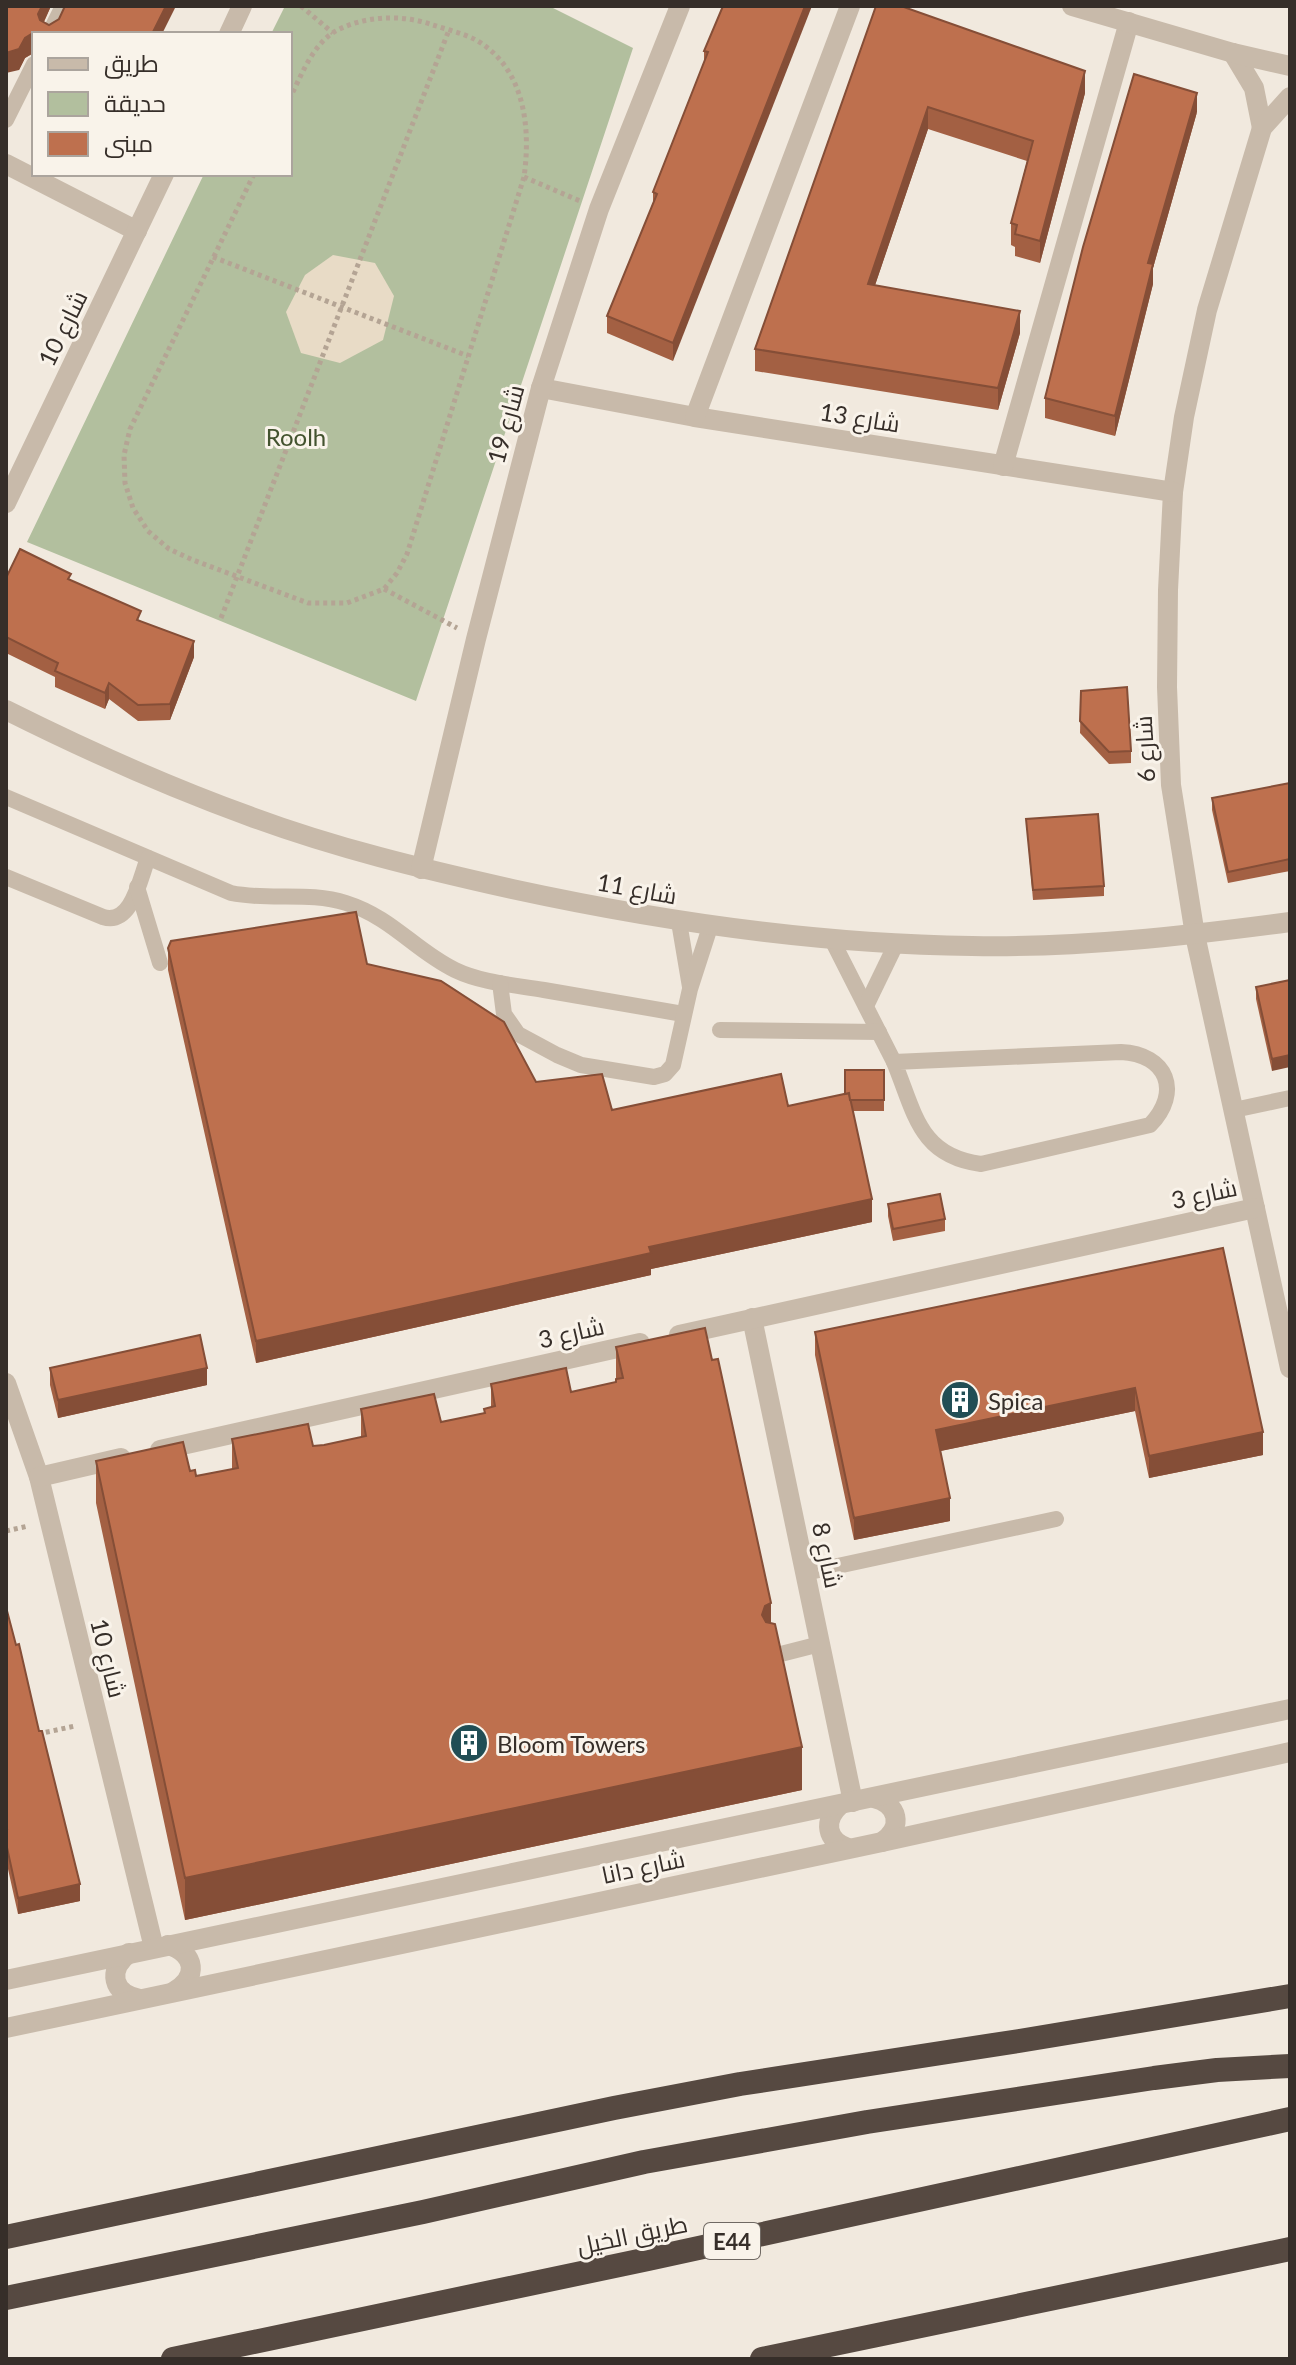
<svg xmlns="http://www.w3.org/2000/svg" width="1296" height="2365" font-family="Lato,Cairo,sans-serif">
	<rect width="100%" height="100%" fill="#f1e9de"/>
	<!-- green -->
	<polygon fill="#b2bf9e" points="285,6 549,6 633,48 416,701 27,542 204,174 290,174 290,34 271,34"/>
	<!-- plaza -->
	<polygon fill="#e8dbc6" points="333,255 375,263 394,296 383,340 340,363 301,353 286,312 305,275"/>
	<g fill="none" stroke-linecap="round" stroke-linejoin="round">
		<!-- path -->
		<g stroke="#b4a494" stroke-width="5" stroke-dasharray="4 4" stroke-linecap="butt">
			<polyline points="301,6 333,33"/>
			<path d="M254,174L130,429L124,455L125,483L133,508L148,531L169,549L193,560L308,603H347L384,589L397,573L407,554L524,177C531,128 525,68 476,40C463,33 445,29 430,24C399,14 362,16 334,32C312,46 301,76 290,98"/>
			<polyline points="524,177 580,201"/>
			<polyline points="213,257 468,356"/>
			<polyline points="384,589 457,628"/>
			<polyline points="221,618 449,30"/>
			<polyline points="6,1531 28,1526"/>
			<polyline points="38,1734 75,1726"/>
		</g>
		<!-- service -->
		<g stroke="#c8baaa" stroke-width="16">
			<polyline points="49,34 63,6"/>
			<polyline points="6,120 34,64"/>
			<path d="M6,797L231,893C269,901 309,891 346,903C393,918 414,950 455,970C482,983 515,985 544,990C591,998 637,1006 683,1014"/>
			<path d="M6,877L103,917C132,926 140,878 148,858"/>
			<polyline points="137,887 160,963"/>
			<polyline points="679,922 690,987"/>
			<polyline points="832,940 894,1062"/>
			<polyline points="500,983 504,1014 518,1034 557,1055 581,1065 654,1077 665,1074 673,1065 690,989 710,927"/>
			<polyline points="866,1006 896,944"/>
			<polyline points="720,1030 879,1032"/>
			<path d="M1121,1052C1167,1054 1182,1092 1150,1125L981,1164C919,1156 915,1113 894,1062Z"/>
			<polyline points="1234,1110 1290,1098"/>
			<polyline points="805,1573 1056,1519"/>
			<polyline points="773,1656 820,1644"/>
		</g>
		<!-- minor -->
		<g stroke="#c8baaa" stroke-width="20">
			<polyline points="229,34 242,6"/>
			<polyline points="1233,53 1254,88 1262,128"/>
			<polyline points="1290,97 1262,128 1207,310 1184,417 1173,492 1168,590 1167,687 1171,785 1195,935 1290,1368"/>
			<polyline points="6,164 137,231"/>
			<polyline points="541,388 695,417 1173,492"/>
			<polyline points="695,417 850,6"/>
			<polyline points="1003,466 1129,22"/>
			<polyline points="6,503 164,174"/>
			<path d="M6,710C86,750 166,786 249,816C335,848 423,869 512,889C664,922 816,944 972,946C1079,948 1185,936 1290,922"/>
			<polyline points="421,869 476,639 541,388 599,209 680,6"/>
			<polyline points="752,1318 853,1802"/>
			<polyline points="679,1335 1255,1208"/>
			<polyline points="6,1383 39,1477 154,1948"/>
			<polyline points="160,1450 640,1343"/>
			<polyline points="39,1477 121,1458"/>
		</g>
		<!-- tertiary -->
		<g stroke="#c8baaa" stroke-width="20">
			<polyline points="1072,6 1233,53 1290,66"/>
			<path d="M874,1798C898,1804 904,1827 882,1842"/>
			<path d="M840,1805C823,1820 826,1841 848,1848"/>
			<path d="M168,1945C196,1953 199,1978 173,1992"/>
			<path d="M129,1953C107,1970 112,1994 140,1999"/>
			<polyline points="6,1980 1290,1709"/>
			<polyline points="6,2028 882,1842 1290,1752"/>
		</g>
		<!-- motorway -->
		<g stroke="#564941" stroke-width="24">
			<polyline points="6,2237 614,2108 740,2084 1019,2041 1290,1996"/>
			<polyline points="6,2298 423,2212 644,2162 867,2122 1154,2078 1217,2070 1290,2066"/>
			<polyline points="173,2359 648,2259 1290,2119"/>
			<polyline points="762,2359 1290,2249"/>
		</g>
	</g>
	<!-- wall -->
	<g fill="#a36043">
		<polygon points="6,6 51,6 44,22 49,25 162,34 34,34 34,53 25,58 19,70"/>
		<polygon points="723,6 673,361 607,333 607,316 653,203 653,192 704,62 704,51"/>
		<polygon points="876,6 1085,93 1040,263 1015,256 1015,247 1011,245 1011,223 1027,161 928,129 875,285 1020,333 998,410 755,371 755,349"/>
		<polygon points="1197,112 1153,268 1153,284 1115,436 1045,418 1045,398"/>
		<polygon points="6,578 71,580 141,621 194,657 170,720 138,721 109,699 105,709 55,687 55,677 6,653"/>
		<polygon points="1081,691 1131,751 1131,763 1109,764 1080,733"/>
		<polygon points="1290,783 1290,871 1228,883 1212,810 1212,798"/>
		<polygon points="1026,819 1104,886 1104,896 1033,900"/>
		<polygon points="168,948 367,964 536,1082 612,1110 788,1106 845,1094 884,1070 884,1111 853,1111 872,1222 651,1269 651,1275 256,1363 168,970"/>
		<polygon points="1290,980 1272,1071 1256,999 1256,987"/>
		<polygon points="888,1204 945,1219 945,1231 893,1241 888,1216"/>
		<polygon points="1223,1248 1263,1455 1149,1478 1135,1411 940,1451 950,1521 854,1540 815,1355 815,1332"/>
		<polygon points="616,1347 771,1623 802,1790 185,1920 96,1503 96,1461 190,1471 196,1476 232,1469 232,1439 313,1446 324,1445 361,1437 361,1409 441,1422 484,1413 484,1409 491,1407 491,1384 571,1392 616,1382"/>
		<polygon points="50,1368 207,1385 58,1418 50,1385"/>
		<polygon points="6,1594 7,1610 80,1901 18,1914 6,1860"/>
	</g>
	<!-- shaded-wall -->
	<g fill="#854e37">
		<polygon points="42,6 51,6 38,34 38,14"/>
		<polygon points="166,6 176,6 162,34 152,34"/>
		<polygon points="805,6 812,6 673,361 673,343"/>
		<polygon points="33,33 33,53 25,58 19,70 6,73 6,53"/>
		<polygon points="1085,71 1085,93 1040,263 1040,241"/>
		<polygon points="1197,93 1197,112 1153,268 1153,284 1115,436 1115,416 1148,263"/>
		<polygon points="928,107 928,129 868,306 868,284"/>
		<polygon points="1020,311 1020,333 998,410 998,388"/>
		<polygon points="194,641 194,657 170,720 170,704"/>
		<polygon points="109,683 109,699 105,709 105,693"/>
		<polygon points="1290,1055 1290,1067 1272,1071 1272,1059"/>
		<polygon points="872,1199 872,1222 651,1269 651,1275 256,1363 256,1341 649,1247"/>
		<polygon points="207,1368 207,1385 58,1418 58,1400"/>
		<polygon points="1135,1388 1135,1411 936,1452 936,1430"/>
		<polygon points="1263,1432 1263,1455 1149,1478 1149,1456"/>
		<polygon points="950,1498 950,1521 854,1540 854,1518"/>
		<polygon points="771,1603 771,1645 762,1615 765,1606"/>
		<polygon points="802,1747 802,1790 185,1920 185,1878"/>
		<polygon points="80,1884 80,1901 18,1914 18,1898"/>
	</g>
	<!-- building -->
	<g fill="#be704e" stroke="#854e37" stroke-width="2">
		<polygon points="6,6 42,6 38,14 40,20 49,25 59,19 65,6 166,6 152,34 38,34 33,33 25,38 19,49 6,53"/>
		<polygon points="723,6 805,6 673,343 607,316 657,194 653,192 708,52 704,51"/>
		<polygon points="876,6 901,6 1085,71 1040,241 1015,234 1017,225 1011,223 1033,141 928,107 868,284 1020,311 998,388 755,349"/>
		<polygon points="1134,74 1197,93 1148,263 1153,264 1115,416 1045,398 1083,247"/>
		<polygon points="20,549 71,574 68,579 141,611 137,620 194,641 170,704 138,705 109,683 105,693 55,671 58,663 6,637 6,578"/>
		<polygon points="1127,687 1131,751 1109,752 1080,721 1081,691"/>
		<polygon points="1290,783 1290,859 1228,872 1212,798"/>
		<polygon points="1098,814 1104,886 1033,890 1026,819"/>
		<polygon points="356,912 367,964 441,981 504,1022 536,1082 602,1074 612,1110 781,1074 788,1106 849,1093 872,1199 649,1247 651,1253 256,1341 168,948 171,941"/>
		<polygon points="1290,980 1290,1055 1272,1059 1256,987"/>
		<polygon points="845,1070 884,1070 884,1100 850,1100 849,1093 845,1094"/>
		<polygon points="940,1194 945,1219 893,1229 888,1204"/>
		<polygon points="1223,1248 1263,1432 1149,1456 1135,1388 936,1430 950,1498 854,1518 815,1332"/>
		<polygon points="705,1328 712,1360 718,1359 771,1603 765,1606 762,1615 766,1622 775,1624 802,1747 185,1878 96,1461 183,1442 190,1471 195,1470 196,1476 238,1468 232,1439 308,1424 313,1446 324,1445 366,1436 361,1409 434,1394 441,1422 485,1413 484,1409 495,1406 491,1384 566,1368 571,1392 616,1382 616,1379 623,1378 616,1347"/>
		<polygon points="200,1335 207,1368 58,1400 50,1368"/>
		<polygon points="6,1607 16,1645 19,1644 39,1731 42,1731 80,1884 18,1898 6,1843 6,1829 7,1829 6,1824"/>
	</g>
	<!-- icons -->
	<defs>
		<g id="building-disc" transform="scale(2)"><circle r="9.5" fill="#214e55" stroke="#f9f3ea"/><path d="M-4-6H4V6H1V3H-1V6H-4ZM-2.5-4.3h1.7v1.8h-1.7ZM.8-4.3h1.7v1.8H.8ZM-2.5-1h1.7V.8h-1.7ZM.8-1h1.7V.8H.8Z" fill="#fff"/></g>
	</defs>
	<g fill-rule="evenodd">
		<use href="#building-disc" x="960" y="1400"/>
		<use href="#building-disc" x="469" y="1743"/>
	</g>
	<g text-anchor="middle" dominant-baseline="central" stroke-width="6" stroke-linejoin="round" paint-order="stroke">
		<!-- shield labels -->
		<rect fill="#f9f3ea" stroke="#706963" stroke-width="2" x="704" y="2223" width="56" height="36" rx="6"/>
		<g font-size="22" font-weight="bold" fill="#362e29">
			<text x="732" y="2241">E44</text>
		</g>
		<!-- street labels -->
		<g font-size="24" fill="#362e29" stroke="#f9f3ea">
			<text transform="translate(62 328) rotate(-64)">شارع 10</text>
			<text transform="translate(860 417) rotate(9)">شارع 13</text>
			<text transform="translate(505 424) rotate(-75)">شارع 19</text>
			<text transform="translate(1144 749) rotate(-93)">شارع 6</text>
			<text transform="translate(637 888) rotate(10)">شارع 11</text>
			<text transform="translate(1204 1193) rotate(-12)">شارع 3</text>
			<text transform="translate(571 1332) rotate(-13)">شارع 3</text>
			<text transform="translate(828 1555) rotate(78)">شارع 8</text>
			<text transform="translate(109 1658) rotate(76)">شارع 10</text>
			<text transform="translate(643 1866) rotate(-12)">شارع دانا</text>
			<text transform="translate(632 2234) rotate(-12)">طريق الخيل</text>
		</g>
		<!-- park labels -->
		<g font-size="24" fill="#43532f" stroke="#f9f3ea">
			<text x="296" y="436">Roolh</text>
		</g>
		<!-- poi labels -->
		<g font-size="24" fill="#362e29" stroke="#f9f3ea" text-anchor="start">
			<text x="988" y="1400">Spica</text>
			<text x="497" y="1743">Bloom Towers</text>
		</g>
	</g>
	<!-- border -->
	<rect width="1296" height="2365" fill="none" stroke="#362e29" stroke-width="16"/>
	<!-- legend -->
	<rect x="32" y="32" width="260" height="144" fill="#f9f3ea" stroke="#aba49d" stroke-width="2"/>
	<rect x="48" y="58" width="40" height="12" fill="#c8baaa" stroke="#aba49d" stroke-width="2"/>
	<text x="104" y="72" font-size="24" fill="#362e29">طريق</text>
	<rect x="48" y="92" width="40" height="24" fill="#b2bf9e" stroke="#aba49d" stroke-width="2"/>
	<text x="104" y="112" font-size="24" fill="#362e29">حديقة</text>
	<rect x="48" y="132" width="40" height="24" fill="#be704e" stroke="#aba49d" stroke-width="2"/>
	<text x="104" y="152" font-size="24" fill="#362e29">مبنى</text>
</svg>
